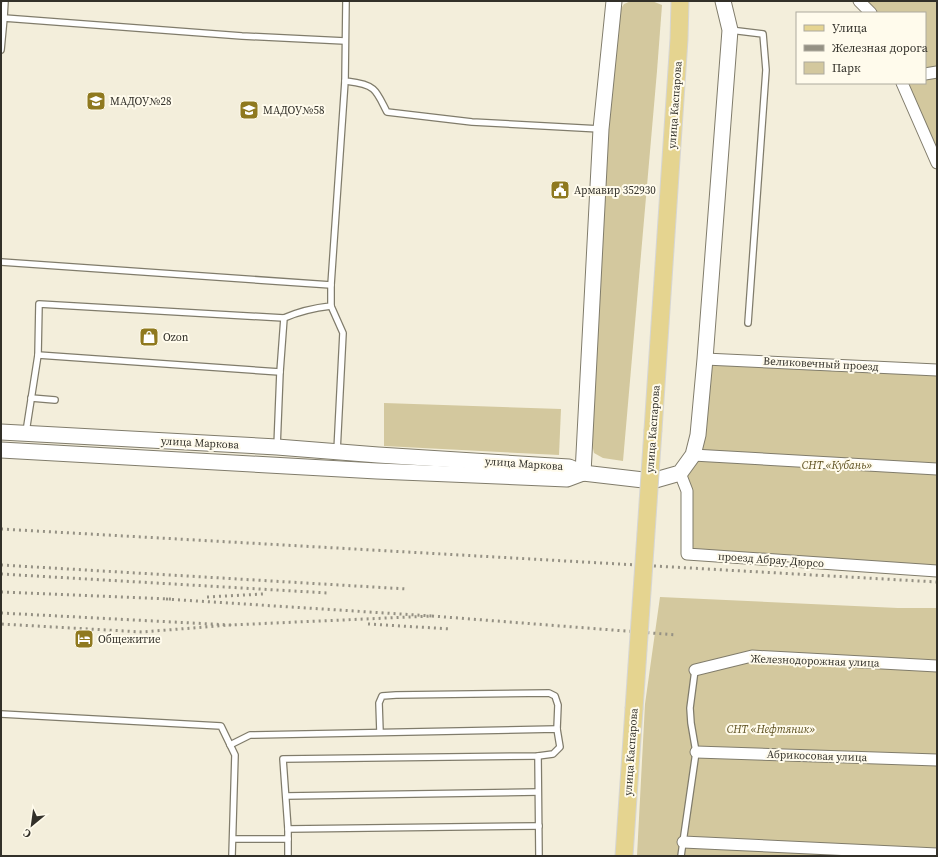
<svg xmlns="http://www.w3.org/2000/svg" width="938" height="857" font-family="'Source Serif 4',serif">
	<rect width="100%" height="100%" fill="#f3eedb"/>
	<!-- green -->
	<g fill="#d3c89e">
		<polygon points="631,1 652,1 662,5 657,71 623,461 603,458 594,453 590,435 616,16 624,4"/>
		<polygon points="859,1 937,1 937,163 902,83 925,83 925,13 871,13"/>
		<polygon points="705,359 937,370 937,571 687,554 680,473 693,455"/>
		<polygon points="384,403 561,409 559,455 384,446"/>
		<polygon points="660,597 898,608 937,608 937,856 637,856 645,704"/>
	</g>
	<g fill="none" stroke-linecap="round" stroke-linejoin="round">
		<!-- service casing -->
		<g stroke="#807c6b" stroke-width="8">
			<g id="service">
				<path d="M346,1L345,81C353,82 366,83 373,89C379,94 383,105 387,112L472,122L600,129"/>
				<polyline points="4,18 5,1"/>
				<polyline points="730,30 763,34 766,70 748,323"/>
				<polyline points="1,50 4,18 242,36 345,41"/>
				<polyline points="1,262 331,285"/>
				<polyline points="331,306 343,333 337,451"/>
				<polyline points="38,355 280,372"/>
				<polyline points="31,398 55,400"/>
				<polyline points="26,432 38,355 39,304 284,318"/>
				<path d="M277,447L280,372L284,318C300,311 313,308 331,306V285L345,81"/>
				<polyline points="1,714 221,726 235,755 232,856"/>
				<polyline points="380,732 379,703 382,696 396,695 549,693 555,696 558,705 557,729"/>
				<polyline points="230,745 250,735 557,729 560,747 553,754 538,756 283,759 288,829 288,856"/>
				<polyline points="538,756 539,856"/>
				<polyline points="286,796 538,792"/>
				<polyline points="288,829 539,826"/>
				<polyline points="233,839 288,839"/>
				<polyline points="681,856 696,752 691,723 690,708 695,670"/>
			</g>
		</g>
		<!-- minor casing -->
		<g stroke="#807c6b" stroke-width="13">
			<g id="minor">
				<polyline points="859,1 871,13"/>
				<polyline points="925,74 937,72"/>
				<polyline points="902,83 937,163"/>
				<polyline points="705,359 937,370"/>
				<polyline points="693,455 937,469"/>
				<polyline points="680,473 687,491 687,554 937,571"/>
				<polyline points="695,670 752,656 937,666"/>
				<polyline points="696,752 937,760"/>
				<polyline points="683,842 937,854"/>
			</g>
		</g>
		<!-- secondary casing -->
		<g stroke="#807c6b" stroke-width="17">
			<g id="secondary">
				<polyline points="1,432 277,447 378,455 569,467 583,473 652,481 680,473 693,455 698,435 705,359 730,30 723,1"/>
				<polyline points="1,450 377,471 567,479 583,473"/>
				<polyline points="583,473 601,129 614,1"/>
			</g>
		</g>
		<!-- primary casing -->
		<g stroke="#d6d6d4" stroke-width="19">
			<g id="primary">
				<polyline points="653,430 679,39 680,1"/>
				<polyline points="624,856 634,709"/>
			</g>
		</g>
		<!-- service -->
		<use href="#service" stroke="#fff" stroke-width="5.5"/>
		<!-- minor -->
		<use href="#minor" stroke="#fff" stroke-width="11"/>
		<!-- secondary -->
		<use href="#secondary" stroke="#fff" stroke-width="15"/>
		<!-- primary -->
		<use href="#primary" stroke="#e5d490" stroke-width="17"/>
		<!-- rail -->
		<g stroke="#959184" stroke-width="3" stroke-dasharray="2 4" stroke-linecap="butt">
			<polyline points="1,529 937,582"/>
			<polyline points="1,565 407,589"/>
			<polyline points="1,574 328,593"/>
			<polyline points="1,592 171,599"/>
			<polyline points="207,597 263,594"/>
			<polyline points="166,599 432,616 230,625"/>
			<polyline points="1,613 230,625 142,632 1,624"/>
			<polyline points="432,616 677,635"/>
			<polyline points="368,624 451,629"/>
		</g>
		<!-- primary-bridge casing -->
		<g stroke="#d6d6d4" stroke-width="19" stroke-linecap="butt">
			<polyline id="primary-bridge" points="634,709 653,430"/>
		</g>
		<!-- primary-bridge -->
		<use href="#primary-bridge" stroke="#e5d490" stroke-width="17"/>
	</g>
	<!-- icons -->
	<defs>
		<g id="school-square" transform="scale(1)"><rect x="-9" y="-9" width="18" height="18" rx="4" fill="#8f791f" stroke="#fffbec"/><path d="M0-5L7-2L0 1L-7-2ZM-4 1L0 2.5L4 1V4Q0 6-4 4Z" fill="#fff"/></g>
		<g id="civic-square" transform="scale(1)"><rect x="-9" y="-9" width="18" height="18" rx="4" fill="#8f791f" stroke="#fffbec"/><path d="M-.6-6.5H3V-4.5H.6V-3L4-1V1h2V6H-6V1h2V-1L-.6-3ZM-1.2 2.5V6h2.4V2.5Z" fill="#fff"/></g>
		<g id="shop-square" transform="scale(1)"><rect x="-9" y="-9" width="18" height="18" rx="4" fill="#8f791f" stroke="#fffbec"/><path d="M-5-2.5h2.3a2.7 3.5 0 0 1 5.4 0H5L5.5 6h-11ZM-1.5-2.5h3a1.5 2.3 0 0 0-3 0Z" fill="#fff"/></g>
		<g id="hotel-square" transform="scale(1)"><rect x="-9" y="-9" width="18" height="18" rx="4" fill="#8f791f" stroke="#fffbec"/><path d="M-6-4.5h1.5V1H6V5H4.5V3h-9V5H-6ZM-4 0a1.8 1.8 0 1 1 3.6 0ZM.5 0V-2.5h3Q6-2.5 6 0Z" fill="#fff"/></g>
	</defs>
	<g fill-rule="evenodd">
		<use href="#school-square" x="96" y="101"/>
		<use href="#school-square" x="249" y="110"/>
		<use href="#civic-square" x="560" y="190"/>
		<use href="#shop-square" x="149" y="337"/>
		<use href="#hotel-square" x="84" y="639"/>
	</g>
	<g text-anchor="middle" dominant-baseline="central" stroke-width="4" stroke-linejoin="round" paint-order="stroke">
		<!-- poi labels -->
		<g font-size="11" fill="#323029" stroke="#fffbec" text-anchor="start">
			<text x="110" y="101">МАДОУ№28</text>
			<text x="263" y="110">МАДОУ№58</text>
			<text x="574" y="190">Армавир 352930</text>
			<text x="163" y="337">Ozon</text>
			<text x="98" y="639">Общежитие</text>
		</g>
		<!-- street labels -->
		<g font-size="11" fill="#323029" stroke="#fffbec">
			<text transform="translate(675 105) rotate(-86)">улица Каспарова</text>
			<text transform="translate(821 364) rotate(3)">Великовечный проезд</text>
			<text transform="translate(653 429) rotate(-86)">улица Каспарова</text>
			<text transform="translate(200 443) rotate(3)">улица Маркова</text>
			<text transform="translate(524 464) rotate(4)">улица Маркова</text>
			<text transform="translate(771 560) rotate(4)">проезд Абрау-Дюрсо</text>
			<text transform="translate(815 661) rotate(2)">Железнодорожная улица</text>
			<text transform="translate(631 752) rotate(-86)">улица Каспарова</text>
			<text transform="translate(817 756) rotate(2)">Абрикосовая улица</text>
		</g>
		<!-- park labels -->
		<g font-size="11" font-style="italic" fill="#5c4f1e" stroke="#fffbec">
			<text x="837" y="465">СНТ «Кубань»</text>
			<text x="771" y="729">СНТ «Нефтяник»</text>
		</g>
	</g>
	<!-- border -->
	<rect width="938" height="857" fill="none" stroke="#323029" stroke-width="4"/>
	<!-- legend -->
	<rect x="796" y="12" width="130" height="72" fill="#fffbec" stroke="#adaa9e"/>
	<rect x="804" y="25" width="20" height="6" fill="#e5d490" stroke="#adaa9e"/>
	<text x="832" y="32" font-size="12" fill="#323029">Улица</text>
	<rect x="804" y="45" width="20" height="6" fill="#959184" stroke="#adaa9e"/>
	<text x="832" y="52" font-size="12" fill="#323029">Железная дорога</text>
	<rect x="804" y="62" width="20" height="12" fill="#d3c89e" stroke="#adaa9e"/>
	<text x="832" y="72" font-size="12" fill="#323029">Парк</text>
	<!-- north arrow -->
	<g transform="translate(32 825) rotate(209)" stroke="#fffbec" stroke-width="3" paint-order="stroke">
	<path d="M0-3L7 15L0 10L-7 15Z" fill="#323029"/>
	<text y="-6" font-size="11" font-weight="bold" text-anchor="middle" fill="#323029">С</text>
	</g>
</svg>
